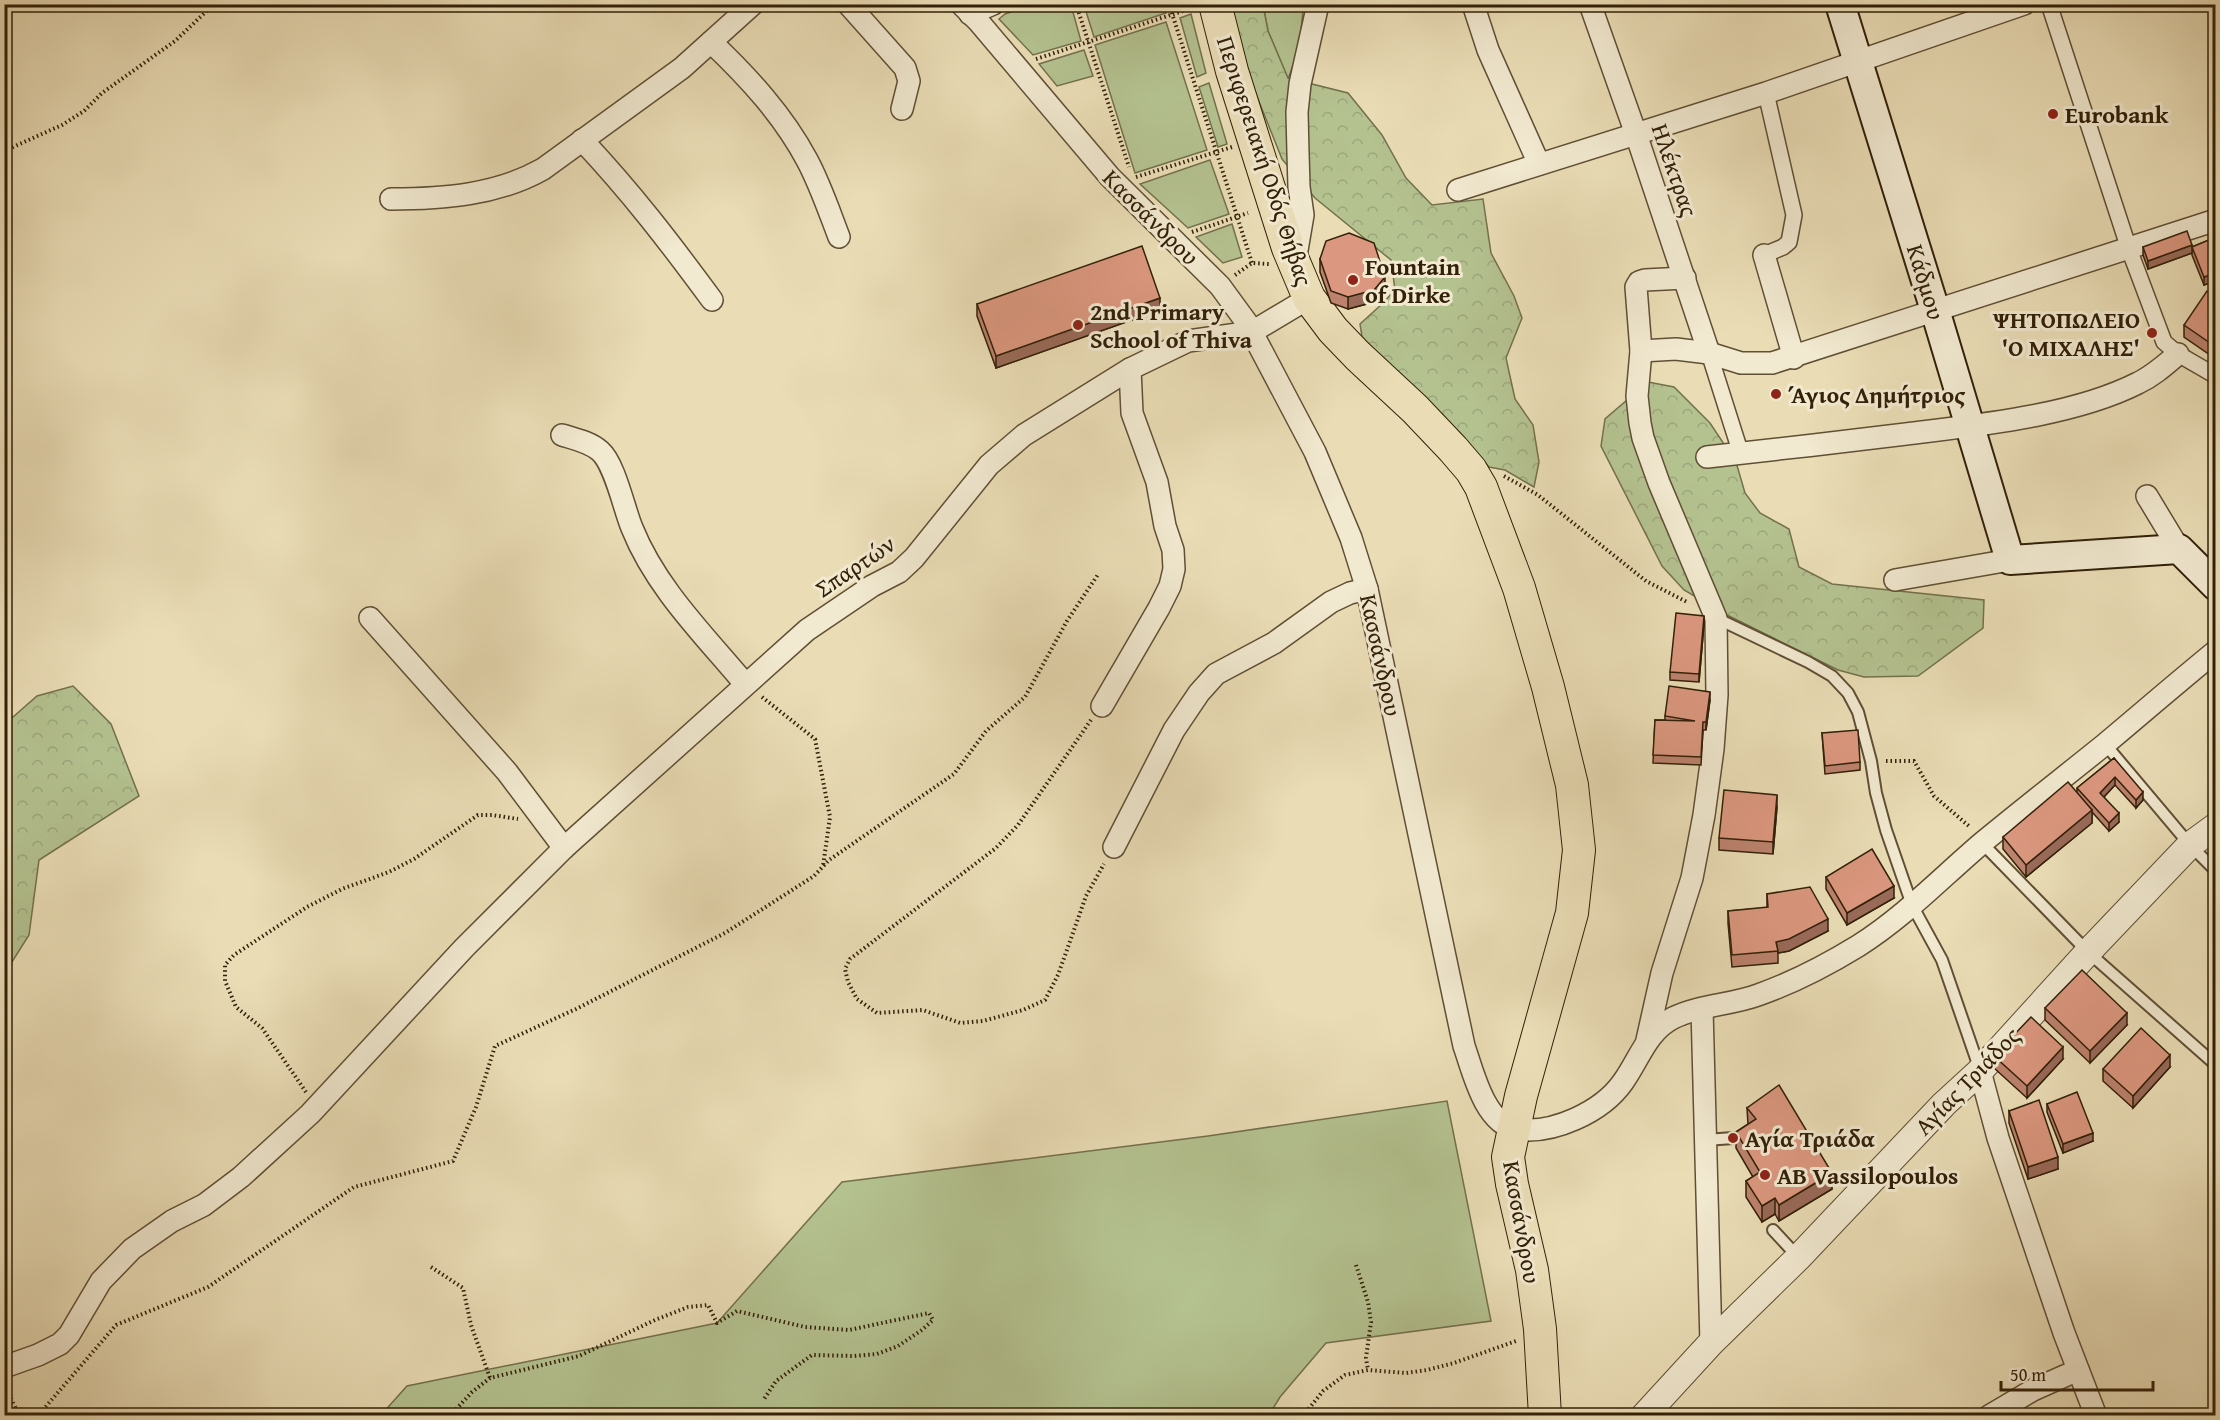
<svg xmlns="http://www.w3.org/2000/svg" width="2220" height="1420" font-family="'Gentium Book Plus',serif">
	<defs>
		<pattern id="forest-crowns" width="20" height="18" patternUnits="userSpaceOnUse" patternTransform="scale(1.5)"><rect width="20" height="18" fill="#b4c290"/><path d="M2 6a3 3 0 1 1 6 0M12 15a3 3 0 1 1 6 0" fill="none" stroke="#9ba67b"/></pattern>
	</defs>
	<rect width="100%" height="100%" fill="#eaddb6"/>
	<filter id="stains"><feTurbulence type="fractalNoise" baseFrequency=".00333" numOctaves="4"/><feColorMatrix values="0 0 0 0 .2 0 0 0 0 .09 0 0 0 0 .02 0 0 0 .5 -.17"/></filter>
	<radialGradient id="worn" r=".72"><stop offset=".6" stop-color="#630" stop-opacity="0"/><stop offset="1" stop-color="#630" stop-opacity=".3"/></radialGradient>
	<!-- green -->
	<g fill="#b4c290" stroke="#73714c" stroke-width="1.5">
		<polygon points="1032,5 1071,5 1081,41 1033,55 999,19 1005,14"/>
		<polygon points="1084,5 1163,5 1166,13 1094,37"/>
		<polygon points="1263,5 1306,5 1303,11 1299,49 1288,79 1268,31"/>
		<polygon points="1191,14 1206,73 1197,77 1180,18"/>
		<polygon points="1166,22 1207,150 1135,173 1095,45"/>
		<polygon points="1084,50 1093,76 1057,86 1039,64"/>
		<polygon points="1209,83 1227,144 1218,147 1199,87"/>
		<polygon points="1210,160 1229,214 1188,228 1140,184"/>
		<polygon points="1232,224 1242,257 1223,263 1196,237"/>
		<polygon points="1447,1101 1491,1321 1326,1343 1280,1397 1269,1415 381,1415 407,1386 717,1323 842,1182 1208,1136"/>
	</g>
	<!-- forest -->
	<g fill="url(#forest-crowns)" stroke="#73714c" stroke-width="1.5">
		<polygon points="1243,5 1263,5 1268,31 1288,78 1348,93 1382,135 1406,178 1432,205 1483,199 1491,253 1514,296 1522,318 1506,358 1515,399 1533,425 1539,462 1534,487 1505,470 1489,467 1457,430 1376,354 1362,337 1360,324 1382,304 1395,290 1391,260 1315,198 1282,159 1250,79 1233,11"/>
		<polygon points="1648,382 1674,387 1710,423 1736,462 1745,493 1760,513 1789,529 1799,567 1832,584 1984,600 1983,628 1918,676 1864,677 1838,670 1725,614 1684,590 1662,566 1601,446 1605,419"/>
		<polygon points="73,686 111,724 139,796 39,860 29,935 5,973 5,724 37,696"/>
	</g>
	<g fill="none" stroke-linecap="round" stroke-linejoin="round">
		<!-- service casing -->
		<g stroke="#604f34" stroke-width="14">
			<g id="service">
				<polyline points="1716,618 1808,662 1832,676 1848,693 1858,712 1871,761 1876,793 1886,830 1912,905 1942,960 1980,1070"/>
				<polyline points="2105,744 2190,845 2216,871"/>
				<polyline points="1982,843 2088,952 2216,1065"/>
				<polyline points="1706,1140 1733,1138"/>
				<polyline points="1773,1230 1798,1257"/>
			</g>
		</g>
		<!-- pedestrian casing -->
		<g stroke="#604f34" stroke-width="18">
			<g id="pedestrian">
				<polyline points="2049,4 2129,249 2164,342 2178,354 2216,376"/>
				<polyline points="1764,255 1783,247 1789,242 1794,215 1766,93"/>
				<polyline points="1709,353 1741,454"/>
			</g>
		</g>
		<!-- minor casing -->
		<g stroke="#604f34" stroke-width="24">
			<g id="minor">
				<polyline points="848,4 905,68 909,81 902,109"/>
				<path d="M961,4L978,21L1110,177L1220,286L1247,323L1315,452L1351,538L1367,589L1464,1046C1473,1071 1484,1123 1516,1129C1552,1135 1602,1112 1623,1082C1639,1060 1647,1031 1673,1018C1699,1005 1731,1005 1758,995C1792,983 1827,965 1858,946C1904,917 1941,878 1982,843C2022,810 2063,778 2104,745C2141,714 2178,682 2216,651"/>
				<polyline points="1473,4 1488,50 1539,164"/>
				<polyline points="1590,4 1636,134 1709,353"/>
				<polyline points="970,14 993,4"/>
				<path d="M711,42C748,77 783,115 807,160C820,184 829,211 839,237"/>
				<path d="M582,140C631,192 670,243 712,300"/>
				<polyline points="1458,190 1766,93 2024,4"/>
				<path d="M391,199C443,199 497,195 543,169L682,68L753,4"/>
				<polyline points="1764,255 1794,358"/>
				<polyline points="1295,262 1303,215 1299,187 1298,153 1297,112 1300,84 1318,4"/>
				<polyline points="1641,351 1676,349 1709,353 1741,363 1772,363 2216,220"/>
				<path d="M562,435C575,439 590,442 600,451C615,464 624,509 632,528C656,588 704,635 745,684"/>
				<path d="M1707,457C1773,450 1840,442 1906,434C1978,425 2073,416 2138,383C2153,376 2165,365 2178,354"/>
				<polyline points="2147,496 2179,549"/>
				<polyline points="1895,580 2010,560"/>
				<polyline points="1102,706 1159,608 1170,586 1174,569 1173,550 1165,526 1157,482 1132,413 1130,369"/>
				<polyline points="1114,847 1174,730 1199,693 1216,674 1274,643 1331,602 1350,593 1367,589"/>
				<polyline points="564,848 807,630 872,586 899,572 914,558 989,465 1024,435 1130,369 1188,341 1252,332 1309,298"/>
				<polyline points="1702,1009 1711,1343"/>
				<polyline points="1647,1040 1662,973 1692,878 1704,815 1713,749 1717,695 1716,618 1659,483 1643,438 1640,423 1637,396 1641,351 1636,287 1639,282 1645,280 1685,278"/>
				<polyline points="1980,1071 1998,1138 2064,1333 2096,1416"/>
				<polyline points="4,1367 38,1355 60,1344 69,1335 101,1281 132,1249 172,1221 204,1205 241,1177 310,1114 464,948 564,848 507,772 370,618"/>
				<polyline points="1989,1416 2033,1390 2078,1370"/>
			</g>
		</g>
		<!-- tertiary casing -->
		<g stroke="#604f34" stroke-width="28">
			<polyline id="tertiary" points="1644,1416 1711,1343 1798,1258 1944,1104 1980,1071 2088,952 2190,845 2216,826"/>
		</g>
		<!-- secondary casing -->
		<g stroke="#322008" stroke-width="32">
			<polyline id="secondary" points="1840,4 1935,310 2010,560 2179,549 2216,586"/>
		</g>
		<!-- primary casing -->
		<g stroke="#322008" stroke-width="34">
			<polyline id="primary" points="1215,4 1232,71 1288,248 1309,298 1333,330 1358,356 1415,409 1453,449 1471,470 1481,487 1519,588 1548,687 1572,785 1579,850 1572,913 1521,1096 1508,1157 1512,1184 1532,1270 1540,1329 1545,1416"/>
		</g>
		<!-- path -->
		<g stroke="#322008" stroke-width="4" stroke-dasharray="1.5 3" stroke-linecap="butt">
			<polyline points="1076,4 1129,167"/>
			<polyline points="1169,4 1252,263"/>
			<polyline points="1036,59 1189,9"/>
			<polyline points="4,151 62,125 84,111 102,93 175,41 214,4"/>
			<polyline points="1136,177 1232,147"/>
			<polyline points="1192,232 1248,213"/>
			<polyline points="1235,275 1252,263 1269,264"/>
			<polyline points="1504,476 1538,495 1646,581 1687,602"/>
			<polyline points="762,697 815,739 830,817 823,866"/>
			<polyline points="1091,720 1018,825 996,848 850,959 845,969 848,982 857,999 877,1013 923,1010 960,1023 983,1021 1023,1010 1045,1000 1058,975 1086,896 1104,864"/>
			<polyline points="1886,761 1914,761 1934,796 1970,827"/>
			<polyline points="306,1092 262,1028 236,1007 225,981 225,965 234,955 307,907 342,889 389,872 414,859 478,815 492,815 518,819"/>
			<polyline points="1356,1265 1368,1302 1371,1322 1366,1358 1368,1370"/>
			<polyline points="431,1267 463,1288 471,1325 490,1378"/>
			<polyline points="5,1386 16,1409 13,1416"/>
			<polyline points="16,1409 42,1411 116,1325 208,1287 354,1187 453,1161 476,1107 495,1046 576,1009 725,933 814,876 829,860 954,774 986,731 1025,697 1067,621 1099,573"/>
			<polyline points="450,1416 472,1392 490,1378 579,1356 655,1320 688,1307 708,1305 717,1323 737,1311 805,1327 849,1330 929,1313 933,1320 922,1330 898,1346 877,1354 854,1356 812,1355 776,1381 764,1399"/>
			<polyline points="1303,1416 1323,1391 1345,1375 1368,1370 1406,1373 1427,1370 1454,1363 1516,1341"/>
		</g>
		<!-- service -->
		<use href="#service" stroke="#f1e9d0" stroke-width="10"/>
		<!-- pedestrian -->
		<use href="#pedestrian" stroke="#f1e9d0" stroke-width="15"/>
		<!-- minor -->
		<use href="#minor" stroke="#f1e9d0" stroke-width="21"/>
		<!-- tertiary -->
		<use href="#tertiary" stroke="#f1e9d0" stroke-width="26"/>
		<!-- secondary -->
		<use href="#secondary" stroke="#f1e9d0" stroke-width="28"/>
		<!-- primary -->
		<use href="#primary" stroke="#eaddb6" stroke-width="32"/>
	</g>
	<!-- wall -->
	<g fill="#bc826d" stroke="#322008" stroke-width="1.5">
		<polygon points="2216,237 2216,281 2204,285 2192,255 2192,247"/>
		<polygon points="2143,247 2192,253 2148,269 2143,255"/>
		<polygon points="1320,259 1385,289 1374,302 1348,309 1331,303 1320,272"/>
		<polygon points="2216,297 2216,359 2184,337 2184,325"/>
		<polygon points="977,304 1160,310 996,368 977,316"/>
		<polygon points="1704,624 1699,682 1670,680 1670,672"/>
		<polygon points="1710,700 1706,730 1703,730 1701,765 1653,763 1655,720 1665,720 1665,716"/>
		<polygon points="1822,733 1860,762 1860,770 1825,774"/>
		<polygon points="2114,758 2143,800 2136,808 2115,785 2104,797 2119,822 2109,831 2092,812 2092,823 2026,877 2003,849 2003,837 2077,793 2077,788"/>
		<polygon points="1777,807 1773,854 1719,850 1719,838"/>
		<polygon points="1826,877 1894,898 1847,925 1826,889"/>
		<polygon points="1767,894 1828,931 1789,951 1778,953 1778,963 1732,967 1728,923 1728,911 1767,908"/>
		<polygon points="2045,1008 2127,1025 2090,1063 2045,1020"/>
		<polygon points="1994,1056 2063,1059 2027,1098 1994,1068"/>
		<polygon points="2170,1067 2133,1108 2103,1081 2103,1069"/>
		<polygon points="2047,1104 2093,1141 2063,1153 2047,1112"/>
		<polygon points="1747,1108 1832,1189 1779,1221 1775,1214 1762,1222 1746,1197 1746,1181 1753,1177 1736,1148 1736,1132 1748,1124"/>
		<polygon points="2009,1111 2058,1169 2028,1179 2009,1123"/>
	</g>
	<!-- shaded-wall -->
	<g fill="#996a59" stroke="#322008" stroke-width="1.5">
		<polygon points="2192,245 2192,253 2148,269 2148,261"/>
		<polygon points="2216,273 2216,281 2204,285 2204,277"/>
		<polygon points="1385,277 1385,289 1374,302 1348,309 1348,297"/>
		<polygon points="1160,298 1160,310 996,368 996,356"/>
		<polygon points="1704,616 1704,624 1699,682 1699,674"/>
		<polygon points="1710,692 1710,700 1706,730 1706,722"/>
		<polygon points="2115,777 2115,785 2100,801 2100,793"/>
		<polygon points="2143,792 2143,800 2136,808 2136,800"/>
		<polygon points="1777,795 1777,807 1773,854 1773,842"/>
		<polygon points="2092,810 2092,823 2026,877 2026,865"/>
		<polygon points="2119,813 2119,822 2109,831 2109,823"/>
		<polygon points="1894,886 1894,898 1847,925 1847,913"/>
		<polygon points="1828,919 1828,931 1789,951 1778,953 1776,942"/>
		<polygon points="2127,1013 2127,1025 2090,1063 2090,1051"/>
		<polygon points="2063,1047 2063,1059 2027,1098 2027,1086"/>
		<polygon points="2170,1055 2170,1067 2133,1108 2133,1096"/>
		<polygon points="2093,1133 2093,1141 2063,1153 2063,1144"/>
		<polygon points="2058,1157 2058,1169 2028,1179 2028,1167"/>
		<polygon points="1832,1173 1832,1189 1779,1221 1779,1205"/>
		<polygon points="1775,1198 1775,1214 1762,1222 1762,1206"/>
	</g>
	<!-- building -->
	<g fill="#db977f" stroke="#322008" stroke-width="1.5">
		<polygon points="2187,231 2192,245 2148,261 2143,247"/>
		<polygon points="1349,233 1374,243 1385,277 1374,290 1348,297 1331,291 1320,259 1326,241"/>
		<polygon points="2216,237 2216,273 2204,277 2192,247"/>
		<polygon points="1142,246 1160,298 996,356 977,304"/>
		<polygon points="2207,291 2216,297 2216,347 2184,325"/>
		<polygon points="1676,613 1704,616 1699,674 1670,672"/>
		<polygon points="1669,686 1710,692 1706,722 1703,722 1701,757 1653,755 1655,720 1695,721 1665,716"/>
		<polygon points="1858,730 1860,762 1825,766 1822,733"/>
		<polygon points="2114,758 2143,792 2136,800 2115,777 2100,793 2119,813 2109,823 2077,788"/>
		<polygon points="2068,782 2092,810 2026,865 2003,837"/>
		<polygon points="1724,790 1777,795 1773,842 1719,838"/>
		<polygon points="1872,849 1894,886 1847,913 1826,877"/>
		<polygon points="1810,887 1828,919 1789,939 1776,942 1778,951 1732,955 1728,911 1768,907 1767,894"/>
		<polygon points="2082,970 2127,1013 2090,1051 2045,1008"/>
		<polygon points="2031,1017 2063,1047 2027,1086 1994,1056"/>
		<polygon points="2141,1028 2170,1055 2133,1096 2103,1069"/>
		<polygon points="1779,1085 1832,1173 1779,1205 1775,1198 1762,1206 1746,1181 1760,1172 1736,1132 1756,1119 1747,1108"/>
		<polygon points="2077,1092 2093,1133 2063,1144 2047,1104"/>
		<polygon points="2039,1100 2058,1157 2028,1167 2009,1111"/>
	</g>
	<!-- markers -->
	<g fill="#8f2418" stroke="#f1e9d0" stroke-width="2">
		<circle cx="2053" cy="114" r="6"/>
		<circle cx="1353" cy="280" r="6"/>
		<circle cx="1078" cy="325" r="6"/>
		<circle cx="2152" cy="333" r="6"/>
		<circle cx="1776" cy="394" r="6"/>
		<circle cx="1733" cy="1138" r="6"/>
		<circle cx="1765" cy="1175" r="6"/>
	</g>
	<g text-anchor="middle" dominant-baseline="central" stroke-width="6" stroke-linejoin="round" paint-order="stroke">
		<!-- poi labels -->
		<g font-size="24" font-weight="bold" fill="#322008" stroke="#f1e9d0" text-anchor="start">
			<text x="2065" y="114">Eurobank</text>
			<text x="1365" y="266">Fountain<tspan x="1365" dy="28">of Dirke</tspan></text>
			<text x="1090" y="311">2nd Primary<tspan x="1090" dy="28">School of Thiva</tspan></text>
			<text x="2140" y="319" text-anchor="end">ΨΗΤΟΠΩΛΕΙΟ<tspan x="2140" dy="28">'Ο ΜΙΧΑΛΗΣ'</tspan></text>
			<text x="1788" y="394">Άγιος Δημήτριος</text>
			<text x="1745" y="1138">Αγία Τριάδα</text>
			<text x="1777" y="1175">AB Vassilopoulos</text>
		</g>
		<!-- street labels -->
		<g font-size="24" fill="#322008" stroke="#f1e9d0">
			<text transform="translate(1265 161) rotate(72)">Περιφερειακή Οδός Θήβας</text>
			<text transform="translate(1675 170) rotate(71)">Ηλέκτρας</text>
			<text transform="translate(1151 217) rotate(45)">Κασσάνδρου</text>
			<text transform="translate(1926 282) rotate(73)">Κάδμου</text>
			<text transform="translate(855 566) rotate(-34)">Σπαρτών</text>
			<text transform="translate(1381 655) rotate(78)">Κασσάνδρου</text>
			<text transform="translate(1967 1081) rotate(-46)">Αγίας Τριάδος</text>
			<text transform="translate(1522 1222) rotate(80)">Κασσάνδρου</text>
		</g>
	</g>
	<!-- margin -->
	<rect width="2220" height="1420" fill="none" stroke="#eaddb6" stroke-width="24"/>
	<rect x="6" y="6" width="2208" height="1408" fill="none" stroke="#322008" stroke-width="3"/>
	<rect x="12" y="12" width="2196" height="1396" fill="none" stroke="#322008" stroke-width="1.5"/>
	<!-- scale -->
	<path d="M2001 1381v9h152v-9" fill="none" stroke="#322008" stroke-width="3"/>
	<text x="2010" y="1381" font-size="18" fill="#322008" stroke="#f1e9d0" stroke-width="4.5" paint-order="stroke">50 m</text>
	<rect width="100%" height="100%" filter="url(#stains)"/>
	<rect width="100%" height="100%" fill="url(#worn)"/>
</svg>
